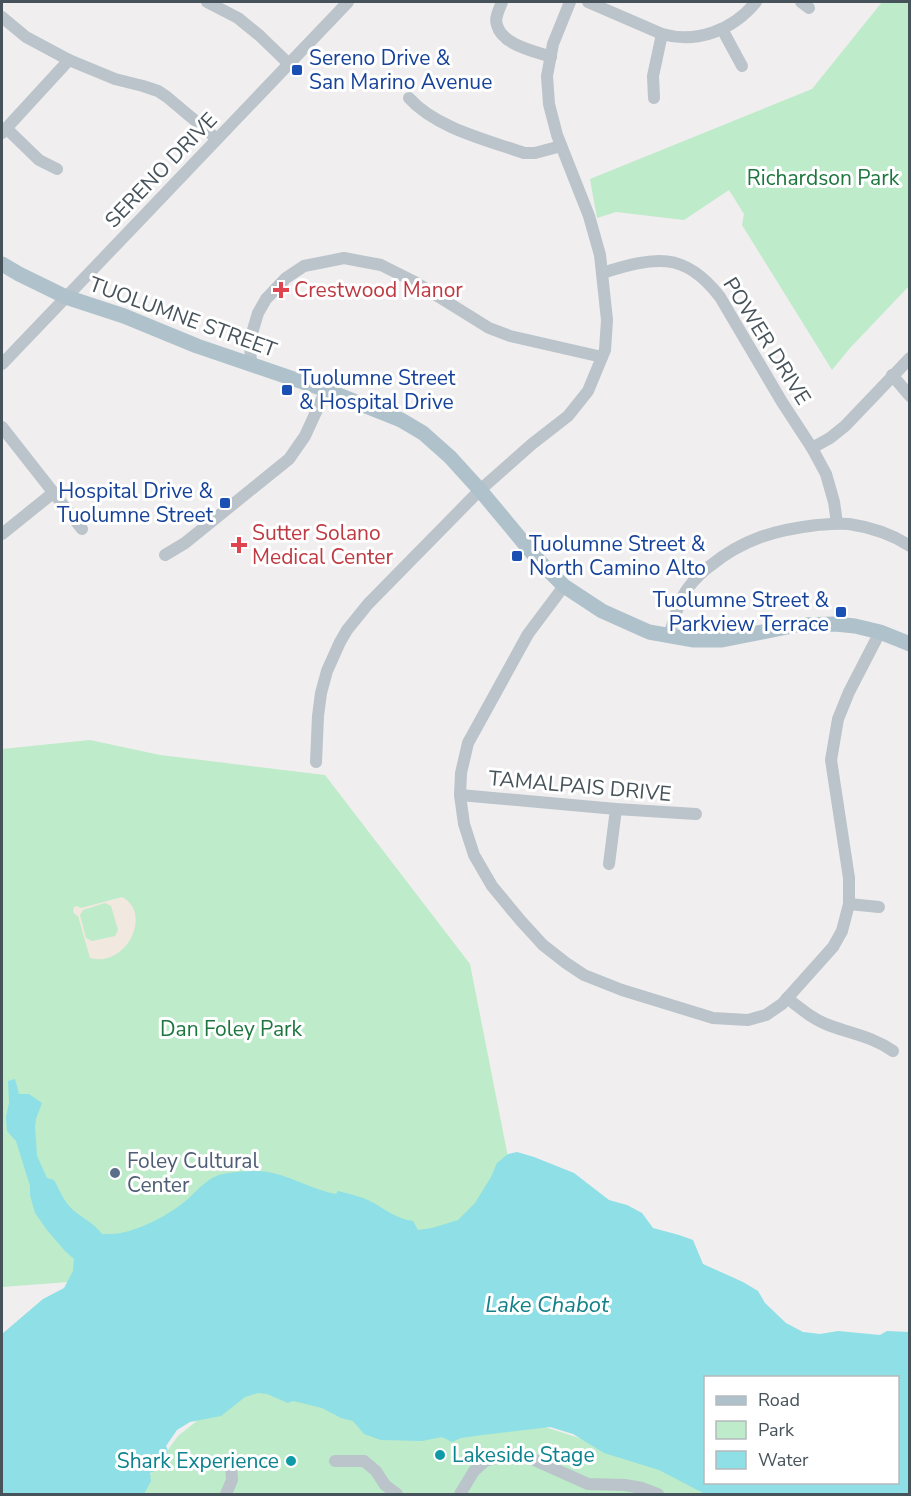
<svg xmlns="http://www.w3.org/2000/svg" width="911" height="1496" font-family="'Nunito Sans',sans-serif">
	<rect width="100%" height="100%" fill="#f0eeee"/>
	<!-- green -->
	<g fill="#beebca">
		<polygon points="882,2 909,2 909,286 850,348 832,370 742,225 744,214 729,190 684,220 616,212 597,218 590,179 812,89"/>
		<polygon points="90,740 160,755 325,775 470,964 521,1223 82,1281 2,1287 2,749"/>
		<polygon points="252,1387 539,1425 702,1478 717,1494 121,1494 146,1480 178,1436 217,1405"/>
	</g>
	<!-- sand -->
	<path fill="#f1e9df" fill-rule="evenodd" d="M122,897C153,913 127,968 90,958L78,916C74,914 72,912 74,907L77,906L81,908ZM105,903L111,906L118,930L115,936L92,941L86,938L80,915L83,910Z"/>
	<!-- water -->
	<path fill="#8edfe6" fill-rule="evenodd" d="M15,1079L19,1094H29L42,1103L36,1119L35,1126L37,1156L47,1178L54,1180C59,1189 64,1202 72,1209C83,1219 93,1222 102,1234C110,1234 118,1234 125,1232C143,1228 168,1215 183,1203C195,1194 204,1180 219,1175C229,1172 246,1171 256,1171C284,1171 308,1189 336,1194L338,1191C350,1194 363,1197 374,1203C387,1211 398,1219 413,1221L418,1230L432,1228L458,1220L475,1203L491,1177L497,1163L508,1154L517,1152L534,1157L574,1173L609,1200L627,1205L642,1213L653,1228L679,1235L693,1240L703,1264L743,1282L758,1291L765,1303L786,1323L803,1332L820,1334L838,1331L880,1335L887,1331L909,1332V1494H705L659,1470L604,1453L573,1434L550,1427L482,1435L461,1438L452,1442L442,1437L422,1441L381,1440L364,1434L353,1421L341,1418L322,1408L293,1401L288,1403L267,1394L258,1393L245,1397L221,1416L190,1422L177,1430L166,1446C170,1453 166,1462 162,1468L150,1473L151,1481L144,1494H2V1334L43,1299L64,1288L73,1271L74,1259L65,1251L47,1230L35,1213L30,1195V1186L16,1141L7,1131L6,1117L9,1103L8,1081ZM706,1378H898V1482H706Z"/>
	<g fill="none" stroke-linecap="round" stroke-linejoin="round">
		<!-- minor -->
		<g stroke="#bac4ca" stroke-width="12">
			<polyline points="207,2 238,18 260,36 289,64"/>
			<path d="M502,2C500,8 494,18 497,25C502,45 534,51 551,57"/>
			<path d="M588,2L662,34C697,44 733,30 756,2"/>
			<polyline points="801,2 809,8"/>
			<polyline points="2,17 26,37 69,60 115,79 143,86 158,91 167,97 217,139"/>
			<polyline points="722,29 742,66"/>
			<path d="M409,98C436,128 487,140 524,153H535L561,146"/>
			<polyline points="654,98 653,76 662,34"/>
			<polyline points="6,128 39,160 57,169"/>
			<polyline points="2,133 69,60"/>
			<path d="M602,273C654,257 684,250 720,297L782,402L812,448L826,474L834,502L837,523"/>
			<polyline points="2,364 138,222 348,2"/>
			<polyline points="251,365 250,340 258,313 266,299 286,278 304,266 344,258 381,265 415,282 489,328 510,336 602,357"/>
			<polyline points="892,375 910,396"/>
			<polyline points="2,427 82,529"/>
			<polyline points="812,448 830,438 845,426 910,358"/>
			<polyline points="2,534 53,493"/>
			<polyline points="165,555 185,543 289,459 305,436 326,390"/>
			<polyline points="564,586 528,634 468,743 461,773 460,795 464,824 474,855 492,886 521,921 543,945 566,963 584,975 622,990 713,1018 748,1020 766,1015 782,1004 833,947 842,931 849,904 849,878 831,760 838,719 849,692 880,632"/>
			<path d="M669,636C674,620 678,602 688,588C694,580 702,572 710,566C743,539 775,530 817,525C828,524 838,523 849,524C870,527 893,535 910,546"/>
			<polyline points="316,762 318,716 321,693 327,671 340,642 347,630 368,604 480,490 532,444 568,416 588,391 605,350 607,320 600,255 589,216 557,135 549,104 547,76 553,44 570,2"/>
			<polyline points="460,795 616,809 696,814"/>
			<polyline points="609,864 616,809"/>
			<polyline points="849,904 879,907"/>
			<path d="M787,998C801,1009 814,1020 831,1026C853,1034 873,1037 893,1051"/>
			<polyline points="335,1461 364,1461 376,1471 385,1485 397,1494"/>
			<polyline points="226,1494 232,1480 231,1463"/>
			<polyline points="460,1494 474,1471 485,1461 511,1454 530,1458 588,1484 625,1485 642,1488 658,1494"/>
		</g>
		<!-- major -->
		<polyline stroke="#afc1cb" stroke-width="15" points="2,264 19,274 66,297 124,316 197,346 326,390 401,420 423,433 450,457 480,490 539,561 564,586 602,611 649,632 694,640 722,640 797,625 835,624 855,626 880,632 910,644"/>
	</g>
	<!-- markers -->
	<g fill="#1a4fb4" stroke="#fff" stroke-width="2">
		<rect x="291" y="64" width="12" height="12" rx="3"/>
		<rect x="281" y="384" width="12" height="12" rx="3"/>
		<rect x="219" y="497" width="12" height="12" rx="3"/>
		<rect x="511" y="550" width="12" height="12" rx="3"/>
		<rect x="835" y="606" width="12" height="12" rx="3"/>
	</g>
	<g fill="#e0444e" stroke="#fff" stroke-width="2">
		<path d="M278 281h6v6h6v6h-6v6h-6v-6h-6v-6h6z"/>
		<path d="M236 536h6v6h6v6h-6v6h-6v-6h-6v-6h6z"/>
	</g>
	<circle fill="#5c6f8a" stroke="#fff" stroke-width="2" cx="115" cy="1173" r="6"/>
	<g fill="#0f9aa8" stroke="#fff" stroke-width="2">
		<circle cx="440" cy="1455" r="6"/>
		<circle cx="291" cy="1461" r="6"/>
	</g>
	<g text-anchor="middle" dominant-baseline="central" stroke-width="6" stroke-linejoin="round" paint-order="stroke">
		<!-- transit labels -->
		<g font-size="21" fill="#164399" stroke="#fff" text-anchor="start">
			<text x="309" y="58">Sereno Drive &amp;<tspan x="309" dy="24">San Marino Avenue</tspan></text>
			<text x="299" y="378">Tuolumne Street<tspan x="299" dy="24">&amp; Hospital Drive</tspan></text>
			<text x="213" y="491" text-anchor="end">Hospital Drive &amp;<tspan x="213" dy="24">Tuolumne Street</tspan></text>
			<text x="529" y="544">Tuolumne Street &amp;<tspan x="529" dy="24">North Camino Alto</tspan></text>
			<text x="829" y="600" text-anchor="end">Tuolumne Street &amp;<tspan x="829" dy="24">Parkview Terrace</tspan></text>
		</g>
		<!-- street labels -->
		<g font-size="21" fill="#47535a" stroke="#fff">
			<text transform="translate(161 170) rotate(-46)">SERENO DRIVE</text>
			<text transform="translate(183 317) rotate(20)">TUOLUMNE STREET</text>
			<text transform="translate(767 341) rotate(58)">POWER DRIVE</text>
			<text transform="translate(580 786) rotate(5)">TAMALPAIS DRIVE</text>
		</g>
		<!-- park labels -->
		<g font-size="21" fill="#1d763e" stroke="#fff">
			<text x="823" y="178">Richardson Park</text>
			<text x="231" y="1029">Dan Foley Park</text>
		</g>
		<!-- health labels -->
		<g font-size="21" fill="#be3a42" stroke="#fff" text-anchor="start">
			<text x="294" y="290">Crestwood Manor</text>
			<text x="252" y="533">Sutter Solano<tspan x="252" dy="24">Medical Center</tspan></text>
		</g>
		<!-- service labels -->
		<g font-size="21" fill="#4e5e75" stroke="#fff" text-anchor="start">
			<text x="127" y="1161">Foley Cultural<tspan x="127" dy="24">Center</tspan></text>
		</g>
		<!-- culture labels -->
		<g font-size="21" fill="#0d838f" stroke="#fff" text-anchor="start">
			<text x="452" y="1455">Lakeside Stage</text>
			<text x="279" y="1461" text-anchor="end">Shark Experience</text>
		</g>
		<!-- water labels -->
		<g font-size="22" font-style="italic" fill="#148089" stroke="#fff">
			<text x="547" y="1305">Lake Chabot</text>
		</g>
	</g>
	<!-- border -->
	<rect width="911" height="1496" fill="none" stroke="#47535a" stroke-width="6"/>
	<!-- legend -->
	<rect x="704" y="1376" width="195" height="108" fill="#ffffff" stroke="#b5babd" stroke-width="1.5"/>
	<rect x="716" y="1396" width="30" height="9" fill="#afc1cb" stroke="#b5babd" stroke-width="1.5"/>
	<text x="758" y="1406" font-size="18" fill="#47535a">Road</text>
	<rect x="716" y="1421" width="30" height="18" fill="#beebca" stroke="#b5babd" stroke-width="1.5"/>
	<text x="758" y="1436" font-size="18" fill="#47535a">Park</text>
	<rect x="716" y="1451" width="30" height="18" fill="#8edfe6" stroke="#b5babd" stroke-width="1.5"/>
	<text x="758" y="1466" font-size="18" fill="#47535a">Water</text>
</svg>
